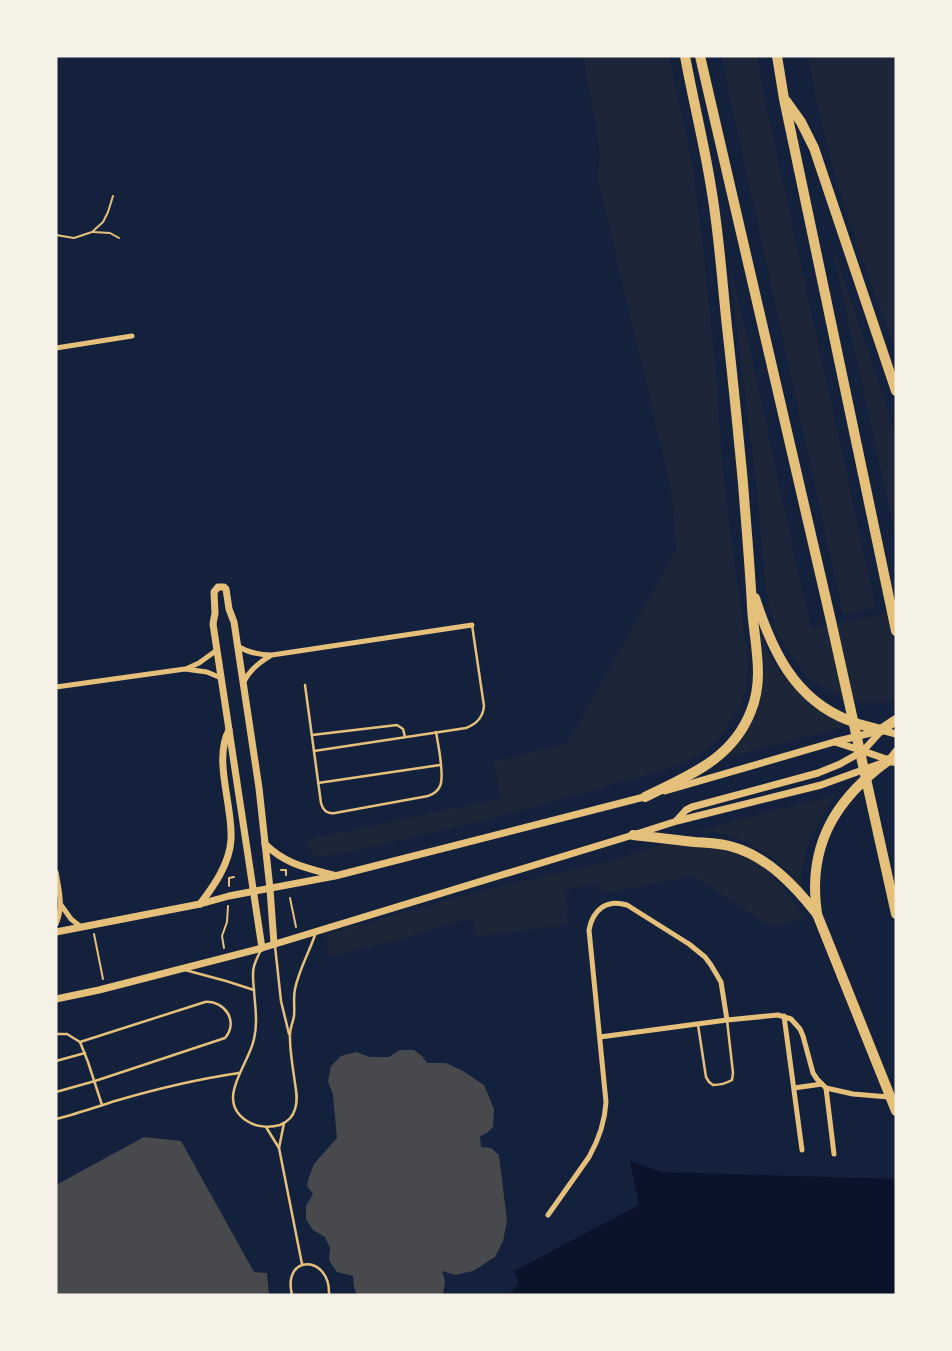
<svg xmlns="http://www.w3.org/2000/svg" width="952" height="1351" font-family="'Exo 2',sans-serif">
	<rect width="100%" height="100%" fill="#14213d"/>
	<!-- green -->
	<g fill="#1d2539">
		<polygon points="583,56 669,56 693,167 702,239 717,380 719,424 726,499 746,644 748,668 746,689 739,709 717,742 696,757 668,769 488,820 348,852 314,857 305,840 501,798 493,762 567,743 676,550 671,489 597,176 600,156 595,120"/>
		<polygon points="721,56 757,56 764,95 876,608 843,615"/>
		<path d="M808,56H896V351C870,283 844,213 826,142C819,114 813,85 808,56Z"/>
		<polygon points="830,238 896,434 896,539"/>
		<polygon points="729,264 749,343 800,581 812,629 896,611 896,699 886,704 851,700 814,684 793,659 778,634 770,610 765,582 758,500"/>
		<path d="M759,626C763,636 766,646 770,655C785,685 818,709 846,726C797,741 749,749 700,766L728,746L761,689L764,669L762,646Z"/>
		<path d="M836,795C813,827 802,850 801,890C796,883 791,876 785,869C768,850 737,836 713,832C707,831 700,832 693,832L771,811Z"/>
		<path d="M687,841L708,842L752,859L770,873L783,888L794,902L805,919L771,927L693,876L606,893L591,884L563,891C567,904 569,911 567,925L476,937L472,918L394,941L328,957L327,934L441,902L509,884L599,864L661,845Z"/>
	</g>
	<!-- water -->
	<polygon fill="#0b132b" points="630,1161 662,1172 896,1179 896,1295 509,1295 519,1283 514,1271 639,1205"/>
	<!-- building -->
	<g fill="#48494c">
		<polygon points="400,1050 414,1050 422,1056 427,1063 446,1063 463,1071 484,1085 494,1109 493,1127 487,1133 480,1136 481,1147 491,1148 499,1155 507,1221 503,1241 495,1257 473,1271 455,1275 442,1271 445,1281 443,1295 357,1295 354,1288 353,1276 337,1272 329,1260 330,1248 325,1237 313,1230 306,1219 306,1206 313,1194 307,1186 309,1177 314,1164 337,1138 333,1095 328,1081 331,1066 341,1056 356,1052 370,1057 389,1057"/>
		<polygon points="144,1137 181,1141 254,1272 267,1273 269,1295 56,1295 56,1185"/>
	</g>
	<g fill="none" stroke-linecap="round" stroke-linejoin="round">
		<!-- path -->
		<g stroke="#e5c07b" stroke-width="2">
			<polyline points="93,232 110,233 119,238"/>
			<polyline points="56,235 74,238 92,232 103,222 108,212 113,196"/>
			<polyline points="281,870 286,870 286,875"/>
			<polyline points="229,886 229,878 234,877"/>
			<polyline points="290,898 296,927"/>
			<polyline points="94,934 103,979"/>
			<polyline points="224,948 222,936 227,922 228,906"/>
		</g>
		<!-- service -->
		<g stroke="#e5c07b" stroke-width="2.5">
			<path d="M305,685L321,803C323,811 328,814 335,813L428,796C434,794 438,791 440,786C445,776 438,744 436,732"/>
			<polyline points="312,735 397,725 403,729 405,737"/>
			<path d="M314,751L466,728C477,724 483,717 484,706L472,625"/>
			<polyline points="318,783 440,765"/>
			<polyline points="275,946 281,1001 289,1034"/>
			<path d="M185,970L226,981L254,990C255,1007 258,1022 254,1039C249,1065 214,1100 247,1121C256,1127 269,1128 280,1125C287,1122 293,1117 295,1109C299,1098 295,1087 294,1076C292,1063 290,1050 290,1038C289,1030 293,1023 294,1016C295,1007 293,998 295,989C299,969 310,951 316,932"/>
			<path d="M254,990C252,971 252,967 261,950"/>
			<path d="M698,1025L706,1077L709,1082L713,1085C720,1085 725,1084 732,1080L733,1073L727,1020"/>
			<polyline points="56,1034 67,1034 80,1042 88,1062 102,1105"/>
			<polyline points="56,1061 85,1053"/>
			<path d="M56,1092L95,1081L225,1038C239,1022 225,1000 205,1002L80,1042"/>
			<path d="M56,1119C76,1114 96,1107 115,1101C156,1089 198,1079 239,1073"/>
			<polyline points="266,1127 279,1148 302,1264"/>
			<polyline points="279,1148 284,1123"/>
			<path d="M292,1295C282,1253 331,1255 329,1295"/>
		</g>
		<!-- minor -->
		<g stroke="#e5c07b" stroke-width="5">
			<polyline points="56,348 132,336"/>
			<path d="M237,646C249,653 259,655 272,655L472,625"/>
			<polyline points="188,668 199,663 217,650"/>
			<path d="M243,683C249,671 258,663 270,656"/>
			<polyline points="56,687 185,669 207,672 221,678"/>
			<path d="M56,872C59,890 64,907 56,924"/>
			<polyline points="61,905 71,919 81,927"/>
			<polyline points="784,1016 802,1150"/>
			<polyline points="600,1037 727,1020 778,1015 791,1019 800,1029 803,1036 813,1073 817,1079 826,1088 853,1094 889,1097"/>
			<polyline points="794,1088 822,1084"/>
			<polyline points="826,1088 834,1154"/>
			<path d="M548,1215L589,1157C599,1139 605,1122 606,1102L589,930C593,909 607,899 627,905L689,944L705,957L711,965L721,982L727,1020"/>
		</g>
		<!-- tertiary -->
		<g stroke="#e5c07b" stroke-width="7">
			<polyline points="881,730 896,734"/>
			<polyline points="835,742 863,751 889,760"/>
			<polyline points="889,760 896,751"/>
			<polyline points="665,791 834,742 879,731"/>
			<polyline points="677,820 686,810 692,807 818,773 840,764 863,751 882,730"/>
			<path d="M265,844C285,864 307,868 333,875"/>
			<path d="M200,904C214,886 230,863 231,839C233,806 213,760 229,730"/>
			<polyline points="56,932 200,904 229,896 335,876 648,796"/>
			<polyline points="262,948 213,624 215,613 214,592 218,587 224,587 226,589 229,609 234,622 259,788 270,889 274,944"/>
			<polyline points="56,999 99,990 262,948 633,835 677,821 821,785 882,763"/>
		</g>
		<!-- motorway -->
		<g stroke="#e5c07b" stroke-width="10">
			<polyline points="700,56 831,621 896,914"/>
			<polyline points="777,56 784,99 896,631"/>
			<polyline points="786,101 801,122 814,148 896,391"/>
			<path d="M755,598C772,650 794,699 848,720C859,725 870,727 881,730L896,720"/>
			<path d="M896,761L889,760C835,799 807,846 817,914L896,1111"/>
			<path d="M645,797C689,775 732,760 751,711C765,677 754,642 752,607C750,566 746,524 743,483C738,431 733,379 727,327C722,280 719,233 711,187C704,143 693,100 685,56"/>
			<path d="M633,835C654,837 675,840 695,842C708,843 721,843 733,847C768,857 795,886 817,914"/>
		</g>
	</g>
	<!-- border -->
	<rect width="952" height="1351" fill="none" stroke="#f6f1e7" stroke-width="115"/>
</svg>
